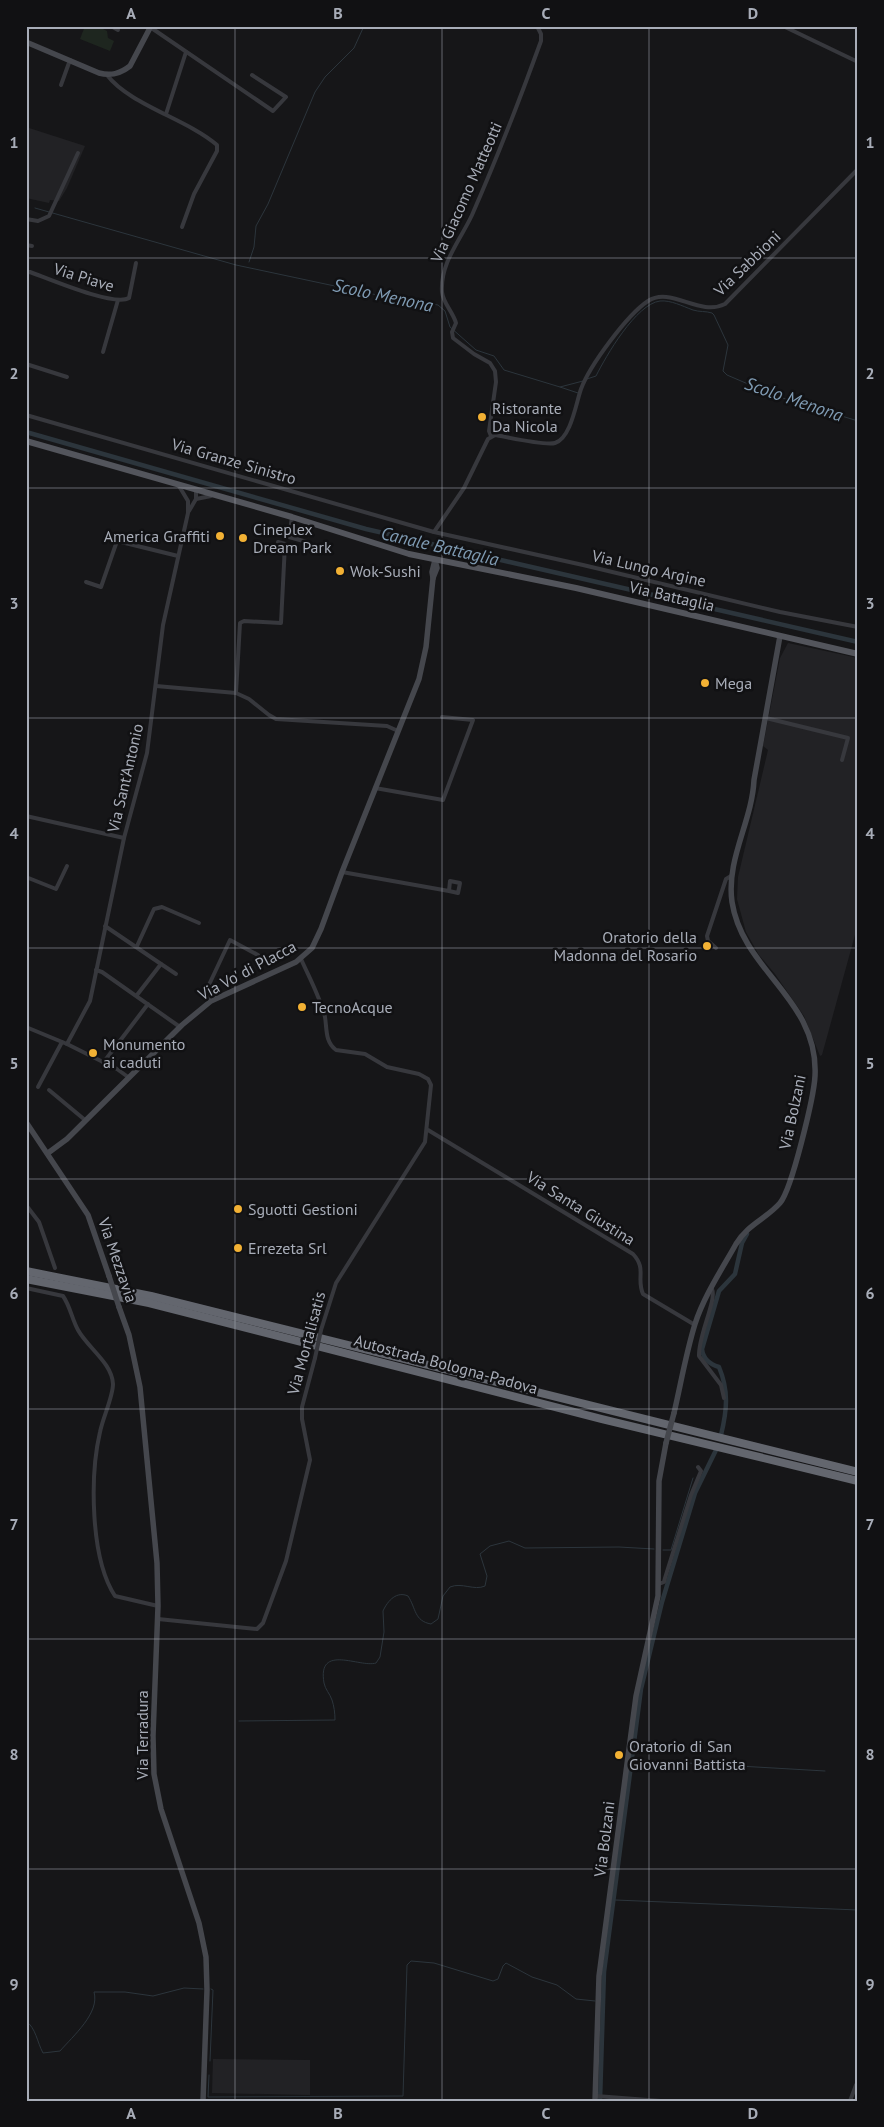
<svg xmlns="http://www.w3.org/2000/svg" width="884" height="2127" font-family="'PT Sans',sans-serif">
	<rect width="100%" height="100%" fill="#161618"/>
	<!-- built -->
	<g fill="#222225">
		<polygon points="26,127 85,146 67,188 59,201 50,200 49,203 26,198"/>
		<polygon points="788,643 858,658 858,924 822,1055 820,1056 804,1016 775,974 759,955 746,932 737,899 738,877 768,750 763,746 780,658"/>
		<polygon points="213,2059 310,2060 310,2095 212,2093"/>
	</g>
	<!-- green -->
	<polygon fill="#1e261f" points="85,26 97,26 107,31 108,38 114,41 110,51 80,39"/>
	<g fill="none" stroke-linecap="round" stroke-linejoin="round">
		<!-- stream -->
		<g stroke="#2c353c" stroke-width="1">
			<polyline points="35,208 236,265 377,295 438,305 445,311 450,327 476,350 494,356 504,370 560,387 583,381"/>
			<polyline points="249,262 254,247 256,226 268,204 315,92 325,77 354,48 364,26"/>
			<path d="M587,379L596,376C606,356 636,304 660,301C671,300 682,306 693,310C699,312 706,311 712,313L714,315L728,345L723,371L727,375L776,396L858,421"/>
			<polyline points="560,387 578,393"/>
			<polyline points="663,1550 671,1550 693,1478"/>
			<path d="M239,1721L335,1720C335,1713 334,1706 332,1700C330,1694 325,1689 324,1683C317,1643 360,1668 376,1663L380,1657L384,1632L383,1611C388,1600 397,1591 408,1596C416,1608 414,1621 431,1624L438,1619L443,1596L450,1587C462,1582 474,1591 485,1586L487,1576L480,1554L490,1546L509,1541L525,1548L619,1547L654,1549"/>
			<polyline points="632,1760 635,1760"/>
			<polyline points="638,1760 682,1763"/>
			<polyline points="687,1763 825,1771"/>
			<polyline points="615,1900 858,1910"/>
			<path d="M26,2021C36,2028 37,2042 43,2053L60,2051C73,2036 100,2013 94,1992H125L153,1996L184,1988L203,1989"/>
			<polyline points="210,2061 213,1990 211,1989"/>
			<polyline points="209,2075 208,2097 403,2096 407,1965 411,1961 434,1963 493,1981 498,1979 503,1966 506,1963 532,1977 557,1985 576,1999 595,2001"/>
		</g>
		<!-- canal -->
		<g stroke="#2c353c" stroke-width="4.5">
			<polyline points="26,432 366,529 858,642"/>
			<path d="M721,1435C727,1410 729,1391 719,1367C709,1364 703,1359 702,1349L719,1291L735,1274L742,1243L747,1234"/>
			<polyline points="600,2101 604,1972 641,1689 662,1602 695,1493 717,1448"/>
		</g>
		<!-- street -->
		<g stroke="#37383d" stroke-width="4">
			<polyline points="111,26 118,30"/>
			<polyline points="783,26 858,62"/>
			<polyline points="150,27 273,111 286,97 252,75"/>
			<path d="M107,75C130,105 187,119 217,145V151L194,194L182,227"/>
			<polyline points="61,85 70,60"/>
			<polyline points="166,114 186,52"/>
			<polyline points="26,219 38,221 49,216 78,153"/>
			<polyline points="26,245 32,246"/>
			<path d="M26,273L30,272C47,278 114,307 129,298L136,263"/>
			<polyline points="103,352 118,300"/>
			<polyline points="26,364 67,377"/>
			<polyline points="26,415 434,532 583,565 780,612 858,627"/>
			<path d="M491,436L489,431L496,382L495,371L490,363L474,354L453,338L452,332L456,323C453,312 443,303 442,292C440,263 461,239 472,215C497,158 520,99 541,41V34L537,26"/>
			<polyline points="196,499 211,496"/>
			<polyline points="189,511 196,499 196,490"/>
			<polyline points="292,517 289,537 307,542"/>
			<path d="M434,532L464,488L488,439L495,435C507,437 545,446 555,443C571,438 576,403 581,389C590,365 627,315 648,301C671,286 699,317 725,304L858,169"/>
			<polyline points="86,582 101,587 117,541 178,556"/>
			<polyline points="156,686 236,693 249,699 269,715 276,719 387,726 398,731"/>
			<polyline points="236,693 240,623 244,621 281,623 285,544 278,542"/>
			<polyline points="766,718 848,738 842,760"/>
			<polyline points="375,788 443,800 473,720 442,717"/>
			<polyline points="26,816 124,838"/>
			<polyline points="342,872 449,891 458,893 460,883 450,881 449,891"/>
			<polyline points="26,877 56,889 67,866"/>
			<polyline points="105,926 161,964 137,995"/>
			<polyline points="137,946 154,909 162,907 199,923"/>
			<polyline points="716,948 708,941 707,936 726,879 731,876"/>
			<path d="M301,959C309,977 320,997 325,1017C327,1029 325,1042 336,1050L365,1054L387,1067L419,1074L428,1079L431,1085L425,1142L336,1283L321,1330"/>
			<polyline points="161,964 176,974"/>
			<polyline points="96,970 102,972 180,1027"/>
			<polyline points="211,1001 207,989 230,940 258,955"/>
			<polyline points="26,1027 67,1044 117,1069 128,1077"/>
			<polyline points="67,1044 90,1001 124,838 147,753 163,625 188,513 188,501 179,486"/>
			<polyline points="103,1063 148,1004"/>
			<polyline points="38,1087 62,1042"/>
			<polyline points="49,1090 85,1120"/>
			<path d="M428,1130L633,1254C647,1269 636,1278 643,1294L695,1325"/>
			<polyline points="26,1205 39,1222 55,1268"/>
			<path d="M26,1288L63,1296C70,1306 72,1319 78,1330C88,1348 112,1363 113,1384C113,1397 103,1417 100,1432C90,1475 90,1558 115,1596L158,1606"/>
			<path d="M712,1289C717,1300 698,1336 699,1356L721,1385L724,1398"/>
			<polyline points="659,1584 664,1582 665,1578 691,1495 701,1471 698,1467"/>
			<polyline points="158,1619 257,1629 263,1623 286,1561 310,1460 302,1419 302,1407 315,1358"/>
			<polyline points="596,2096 661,2101"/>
			<polyline points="850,2101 856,2085"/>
		</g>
		<!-- secondary -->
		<g stroke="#45474d" stroke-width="5.5">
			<path d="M26,42L99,73C111,76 120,74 130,66L151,26"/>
			<polyline points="433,578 432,572 435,560"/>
			<polyline points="26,1122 88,1215 109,1276"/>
			<polyline points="48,1153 67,1139 182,1025 211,1001 296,962 312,948 321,929 342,872 419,679 426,647 433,578 437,568 435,560"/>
			<polyline points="119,1307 129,1335 140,1387 157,1563 158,1606 153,1736 154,1774 161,1809 199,1923 206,1957 207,1990 203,2101"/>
			<path d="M674,1413C681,1383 686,1353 695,1324C704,1296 722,1269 736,1244C748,1224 766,1219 780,1203C792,1189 814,1096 815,1076C819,999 743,972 732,902C726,859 752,822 754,780L780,636"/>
			<polyline points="595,2101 599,1976 636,1696 658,1596 659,1481 666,1443"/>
		</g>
		<!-- primary -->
		<polyline stroke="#53555c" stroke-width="6" points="26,441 292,517 409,554 576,588 858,654"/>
		<!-- highway -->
		<g stroke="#63666e" stroke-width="8">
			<polyline points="26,1271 151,1296 858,1472"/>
			<polyline points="26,1279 149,1303 602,1419 858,1481"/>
		</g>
		<!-- street-bridge -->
		<polyline stroke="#37383d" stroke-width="4" points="315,1358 321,1330"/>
		<!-- secondary-bridge -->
		<g stroke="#45474d" stroke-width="5.5">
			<polyline points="109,1276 119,1307"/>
			<polyline points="666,1443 674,1413"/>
		</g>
	</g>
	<!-- grid -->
	<path fill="none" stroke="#a8adb8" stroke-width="1" stroke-opacity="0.55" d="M235,26V2101M442,26V2101M649,26V2101M26,258H858M26,488H858M26,718H858M26,948H858M26,1179H858M26,1409H858M26,1639H858M26,1869H858"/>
	<!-- markers -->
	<g fill="#f2b134" stroke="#111113" stroke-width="2">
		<circle cx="482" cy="417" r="5"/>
		<circle cx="220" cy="536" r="5"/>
		<circle cx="243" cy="538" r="5"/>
		<circle cx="340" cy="571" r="5"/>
		<circle cx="705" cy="683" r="5"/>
		<circle cx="707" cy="946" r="5"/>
		<circle cx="302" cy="1007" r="5"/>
		<circle cx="93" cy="1053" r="5"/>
		<circle cx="238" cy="1209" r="5"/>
		<circle cx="238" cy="1248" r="5"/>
		<circle cx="619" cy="1755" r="5"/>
	</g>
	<g text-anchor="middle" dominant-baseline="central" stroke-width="5" stroke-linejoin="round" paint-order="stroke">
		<!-- street labels -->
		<g font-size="16" fill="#a8adb8" stroke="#111113">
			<text transform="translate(466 192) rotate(-66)">Via Giacomo Matteotti</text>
			<text transform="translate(747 263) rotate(-44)">Via Sabbioni</text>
			<text transform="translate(84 277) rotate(17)">Via Piave</text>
			<text transform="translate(234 461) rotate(16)">Via Granze Sinistro</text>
			<text transform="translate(649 568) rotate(13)">Via Lungo Argine</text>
			<text transform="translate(672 596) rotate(13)">Via Battaglia</text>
			<text transform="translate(125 778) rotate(-77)">Via Sant'Antonio</text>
			<text transform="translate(247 970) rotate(-28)">Via Vo' di Placca</text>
			<text transform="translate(792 1112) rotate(-78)">Via Bolzani</text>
			<text transform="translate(581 1208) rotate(32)">Via Santa Giustina</text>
			<text transform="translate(118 1260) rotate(71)">Via Mezzavia</text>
			<text transform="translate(306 1343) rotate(-75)">Via Mortalisatis</text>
			<text transform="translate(446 1364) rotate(15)">Autostrada Bologna-Padova</text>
			<text transform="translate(142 1735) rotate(-90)">Via Terradura</text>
			<text transform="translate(604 1839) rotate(-83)">Via Bolzani</text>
		</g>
		<!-- poi labels -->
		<g font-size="16" fill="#a8adb8" stroke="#111113" text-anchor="start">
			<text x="492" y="408">Ristorante<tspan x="492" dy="18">Da Nicola</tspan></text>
			<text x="253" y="529">Cineplex<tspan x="253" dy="18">Dream Park</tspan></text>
			<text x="210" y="536" text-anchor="end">America Graffiti</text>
			<text x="350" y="571">Wok-Sushi</text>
			<text x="715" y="683">Mega</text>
			<text x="697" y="937" text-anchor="end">Oratorio della<tspan x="697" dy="18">Madonna del Rosario</tspan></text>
			<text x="312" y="1007">TecnoAcque</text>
			<text x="103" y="1044">Monumento<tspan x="103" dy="18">ai caduti</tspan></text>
			<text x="248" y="1209">Sguotti Gestioni</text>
			<text x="248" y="1248">Errezeta Srl</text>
			<text x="629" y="1746">Oratorio di San<tspan x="629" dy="18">Giovanni Battista</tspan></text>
		</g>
		<!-- water labels -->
		<g font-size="18" font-style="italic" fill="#7f9bb3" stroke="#111113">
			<text transform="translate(383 295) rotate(12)">Scolo Menona</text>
			<text transform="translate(794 399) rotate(19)">Scolo Menona</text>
			<text transform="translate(440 546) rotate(13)">Canale Battaglia</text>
		</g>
	</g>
	<!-- border -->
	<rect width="884" height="2127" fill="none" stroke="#111113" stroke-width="55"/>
	<rect x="28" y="28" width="828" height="2072" fill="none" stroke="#a8adb8" stroke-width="2"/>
	<g font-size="16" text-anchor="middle" font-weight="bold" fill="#a8adb8">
		<text x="131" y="19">A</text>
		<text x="338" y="19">B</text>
		<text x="546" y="19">C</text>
		<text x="753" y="19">D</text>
		<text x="14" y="148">1</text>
		<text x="870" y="148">1</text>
		<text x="14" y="379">2</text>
		<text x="870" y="379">2</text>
		<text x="14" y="609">3</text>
		<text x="870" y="609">3</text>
		<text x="14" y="839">4</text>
		<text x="870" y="839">4</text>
		<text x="14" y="1069">5</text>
		<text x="870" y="1069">5</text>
		<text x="14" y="1299">6</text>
		<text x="870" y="1299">6</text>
		<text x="14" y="1530">7</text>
		<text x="870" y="1530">7</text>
		<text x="14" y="1760">8</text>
		<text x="870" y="1760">8</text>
		<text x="14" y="1990">9</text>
		<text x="870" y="1990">9</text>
		<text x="131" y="2119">A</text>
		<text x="338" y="2119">B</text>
		<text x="546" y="2119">C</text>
		<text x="753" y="2119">D</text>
	</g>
</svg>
